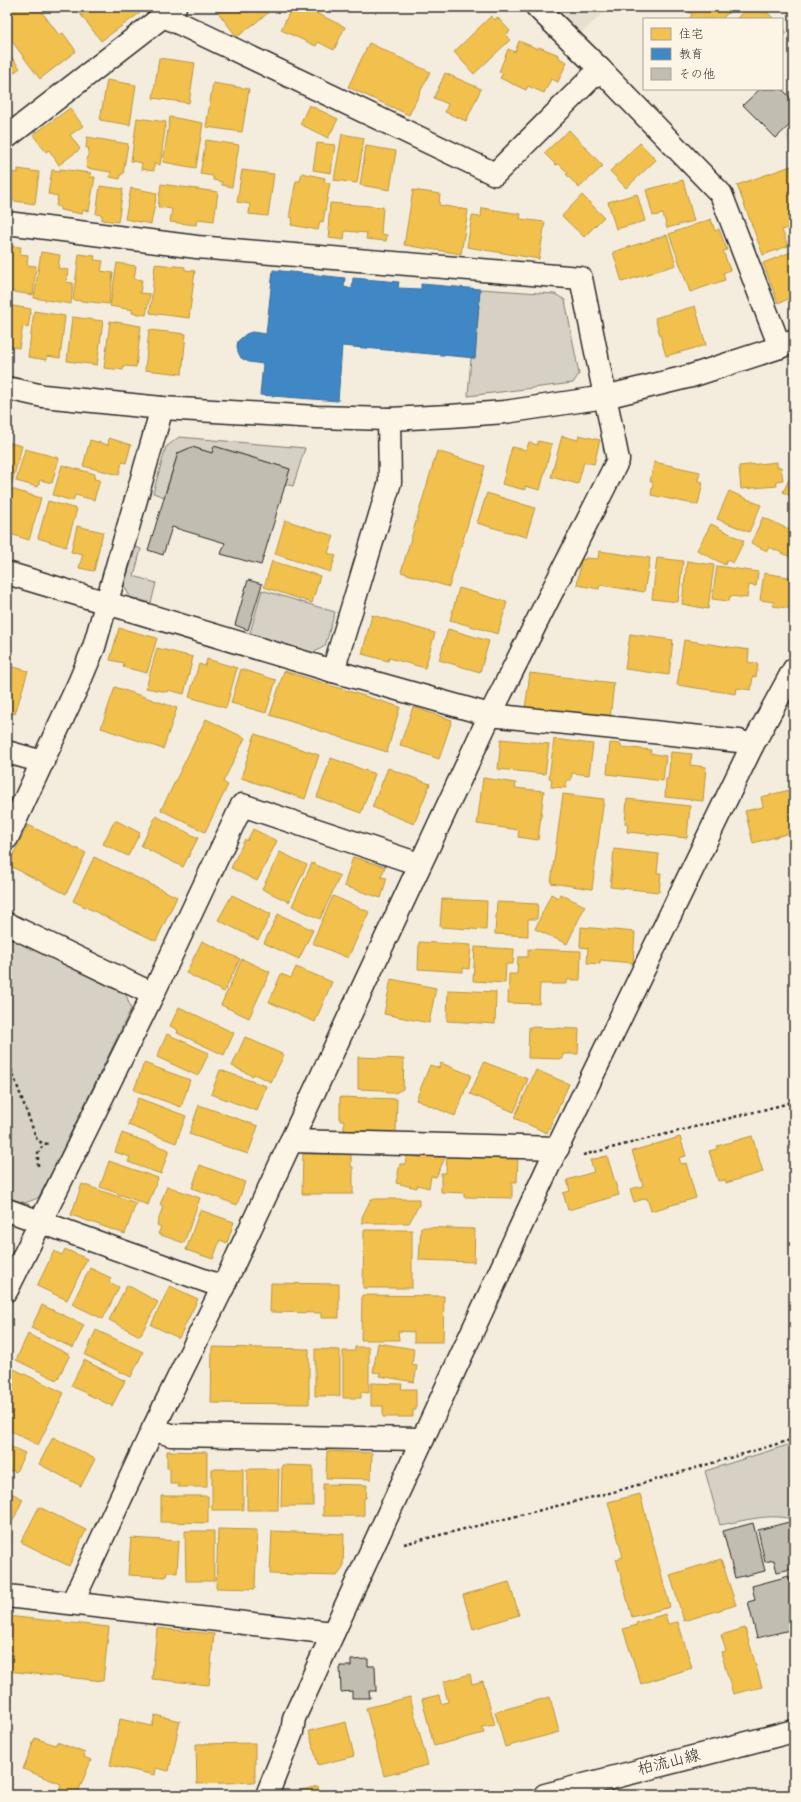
<svg xmlns="http://www.w3.org/2000/svg" width="801" height="1802" font-family="'Indie Flower','Klee One',sans-serif">
	<rect width="100%" height="100%" fill="#f4edde"/>
	<filter id="ink" filterUnits="userSpaceOnUse"><feTurbulence type="fractalNoise" baseFrequency=".025" numOctaves="2"/><feDisplacementMap in="SourceGraphic" scale="8" xChannelSelector="R" yChannelSelector="G"/><feConvolveMatrix kernelMatrix="1 2 1 2 8 2 1 2 1" color-interpolation-filters="sRGB"/></filter>
	<g filter="url(#ink)">
		<!-- built -->
		<g fill="#e5dfd0">
			<polygon points="554,7 610,7 581,33"/>
			<polygon points="794,128 794,157 785,135"/>
		</g>
		<!-- green -->
		<g fill="#d6d1c4" stroke="#807e78">
			<polygon points="480,289 555,294 565,300 579,374 573,383 468,396 471,358 475,358"/>
			<polygon points="179,437 305,448 293,486 285,484 290,469 214,446 212,453 192,447 178,453 164,497 153,493 166,447"/>
			<polygon points="136,547 141,549 134,576 156,583 151,603 130,597 124,585"/>
			<polygon points="262,590 335,612 325,646 313,653 250,633"/>
			<polygon points="7,936 126,995 131,1009 47,1182 38,1198 25,1203 7,1197"/>
			<path d="M794,1443V1520C772,1512 743,1521 720,1525L705,1471Z"/>
		</g>
		<!-- homes -->
		<g fill="#f2c14e" stroke="#b69444">
			<polygon points="7,7 38,7 59,35 63,33 76,51 40,79 8,36 10,34 7,30"/>
			<polygon points="75,7 142,7 144,10 101,41"/>
			<polygon points="214,7 263,7 268,13 237,37"/>
			<polygon points="292,7 302,11 304,7 345,27 334,50 318,42 316,46 281,30"/>
			<polygon points="684,7 734,7 722,19 689,19 692,15"/>
			<polygon points="748,7 762,7 774,19 736,19"/>
			<polygon points="491,16 495,20 497,17 510,31 506,35 510,40 474,74 454,52"/>
			<polygon points="782,27 787,33 782,37"/>
			<polygon points="519,41 538,49 539,47 559,55 559,58 567,62 558,82 551,79 544,93 528,86 526,90 500,78 503,73 499,72 508,49 515,52"/>
			<polygon points="369,43 430,72 409,115 348,87"/>
			<polygon points="7,52 20,68 7,78 13,84 7,88"/>
			<polygon points="159,58 195,63 189,103 153,98"/>
			<polygon points="445,73 481,89 466,121 445,112 448,104 434,98"/>
			<polygon points="107,80 136,85 130,125 100,120"/>
			<polygon points="213,83 249,89 242,132 206,127"/>
			<polygon points="309,105 338,119 328,138 300,124"/>
			<polygon points="70,108 83,126 70,135 80,149 59,165 49,150 46,152 33,135"/>
			<polygon points="170,117 203,123 196,168 163,162"/>
			<polygon points="137,118 166,122 160,165 154,163 154,171 141,169 142,163 131,161"/>
			<polygon points="569,130 603,166 579,188 566,174 568,173 559,164 556,165 544,153"/>
			<polygon points="342,134 364,138 357,183 334,180"/>
			<polygon points="87,137 128,144 123,174 121,174 120,179 110,177 111,172 86,168 89,148 86,148"/>
			<polygon points="206,140 239,145 232,187 222,185 222,182 213,180 213,176 200,174"/>
			<polygon points="317,143 335,145 331,173 313,170"/>
			<polygon points="640,143 656,160 626,188 610,171"/>
			<polygon points="366,146 396,151 390,190 360,185"/>
			<polygon points="791,166 794,175 794,226 782,230 788,246 763,255 737,185"/>
			<polygon points="18,169 39,172 35,204 7,200 7,172 18,173"/>
			<polygon points="60,169 91,173 90,177 95,177 89,211 83,210 82,214 60,210 60,207 56,206 58,196 48,194 52,170 60,171"/>
			<polygon points="242,170 274,174 268,216 249,214 250,204 237,202"/>
			<polygon points="302,173 325,178 324,182 330,183 323,222 320,221 318,230 291,225 293,218 289,217 296,181 300,181"/>
			<polygon points="683,180 694,221 667,228 663,214 653,216 646,190"/>
			<polygon points="161,184 218,192 214,221 197,219 196,225 170,222 172,209 158,207"/>
			<polygon points="100,186 123,189 118,222 102,220 102,215 96,214"/>
			<polygon points="131,188 157,193 151,224 125,219"/>
			<polygon points="413,190 440,194 439,205 468,210 461,254 404,245"/>
			<polygon points="637,194 645,221 616,229 608,202"/>
			<polygon points="582,195 604,217 584,237 562,216"/>
			<polygon points="330,203 383,207 381,234 387,235 386,241 366,239 367,233 345,231 344,240 329,238 330,231 328,231"/>
			<polygon points="482,208 521,214 520,219 545,222 539,259 467,247 472,216 481,217"/>
			<polygon points="711,219 715,231 719,229 727,250 723,251 730,270 723,273 725,280 690,292 669,234"/>
			<polygon points="667,235 676,265 622,282 613,252"/>
			<polygon points="7,246 21,247 20,254 28,255 27,265 36,266 33,295 7,291"/>
			<polygon points="794,251 794,297 778,303 763,263"/>
			<polygon points="41,252 60,255 58,268 68,270 66,282 73,283 71,304 34,298"/>
			<polygon points="79,254 95,256 94,260 103,261 101,271 113,273 109,304 73,300"/>
			<polygon points="117,263 136,266 134,279 142,280 140,293 150,294 146,315 132,313 133,310 110,306"/>
			<polygon points="155,264 185,267 185,270 195,271 189,318 150,313"/>
			<polygon points="7,305 31,309 28,328 23,326 19,348 7,346"/>
			<polygon points="695,306 706,345 666,356 655,318"/>
			<polygon points="34,311 65,316 60,358 47,356 47,360 28,357"/>
			<polygon points="72,317 103,321 97,365 67,361"/>
			<polygon points="110,321 141,326 136,367 124,366 123,370 104,368"/>
			<polygon points="149,330 186,334 182,374 145,370"/>
			<polygon points="794,386 794,396 791,387"/>
			<polygon points="579,435 600,440 594,464 584,462 578,484 551,477 562,436 578,440"/>
			<polygon points="109,438 131,445 126,463 122,462 119,475 83,466 90,440 108,445"/>
			<polygon points="538,441 552,444 540,490 525,486 525,490 502,484 512,447 526,450 529,442 537,445"/>
			<polygon points="7,442 22,446 12,483 7,481"/>
			<polygon points="25,449 59,458 52,483 40,480 38,487 16,481"/>
			<polygon points="437,451 485,466 449,587 401,572"/>
			<polygon points="654,462 700,472 698,481 703,482 698,505 651,495 653,482 650,481"/>
			<polygon points="777,462 777,467 781,467 783,480 776,481 777,486 741,489 739,466"/>
			<polygon points="62,465 95,474 94,479 100,480 94,500 75,495 73,501 53,495"/>
			<polygon points="794,469 794,498 783,492"/>
			<polygon points="11,489 41,498 29,540 7,533 7,503"/>
			<polygon points="729,491 761,505 749,532 717,519"/>
			<polygon points="487,493 535,508 526,537 477,523"/>
			<polygon points="48,501 77,509 66,547 38,538"/>
			<polygon points="763,517 794,532 793,558 769,547 767,551 751,543"/>
			<polygon points="285,520 334,536 328,553 336,556 330,572 275,554"/>
			<polygon points="711,524 744,541 733,563 727,560 725,565 697,550"/>
			<polygon points="77,526 103,532 94,571 79,568 83,554 71,552"/>
			<polygon points="599,551 650,558 644,592 600,585 599,589 577,585 581,559 585,560 585,558 598,559"/>
			<polygon points="657,558 683,561 678,602 652,599"/>
			<polygon points="272,561 320,576 312,603 264,587"/>
			<polygon points="687,561 714,565 708,609 682,604"/>
			<polygon points="717,566 758,572 756,586 749,585 747,598 730,596 729,601 712,599"/>
			<polygon points="764,573 794,578 794,609 773,606 774,602 760,600"/>
			<polygon points="459,588 507,602 498,634 450,620"/>
			<polygon points="372,615 435,633 425,668 389,658 388,661 362,654"/>
			<polygon points="119,628 157,638 147,673 123,667 124,663 110,660"/>
			<polygon points="448,629 489,641 480,672 439,660"/>
			<polygon points="630,634 673,640 669,675 625,669"/>
			<polygon points="684,640 749,650 748,662 758,664 756,677 753,676 751,690 737,688 736,694 677,685"/>
			<polygon points="157,648 193,657 184,694 168,690 167,692 146,688"/>
			<polygon points="207,659 237,668 226,708 189,697 199,664 205,666"/>
			<polygon points="7,665 28,671 15,714 7,712"/>
			<polygon points="241,669 276,680 266,713 231,703"/>
			<polygon points="284,671 400,707 387,752 270,715"/>
			<polygon points="530,673 614,683 610,719 525,709"/>
			<polygon points="115,687 177,708 163,749 101,728"/>
			<polygon points="413,707 452,720 439,759 400,745"/>
			<polygon points="206,719 245,738 223,782 228,785 205,832 161,810"/>
			<polygon points="255,734 319,755 305,799 241,778"/>
			<polygon points="501,739 549,744 545,774 498,769"/>
			<polygon points="554,739 593,744 589,775 572,773 571,780 567,780 566,788 551,787 552,779 549,778"/>
			<polygon points="610,743 621,744 621,747 651,750 650,753 666,756 663,781 607,774"/>
			<polygon points="671,752 692,754 690,765 706,767 703,801 665,797 666,779 668,779"/>
			<polygon points="331,758 375,774 361,813 317,797"/>
			<polygon points="388,768 430,784 414,824 372,807"/>
			<polygon points="483,778 516,783 515,788 544,791 538,840 518,837 519,830 477,824"/>
			<polygon points="794,789 794,832 753,843 745,811 763,807 761,797"/>
			<polygon points="563,794 604,799 592,889 551,883"/>
			<polygon points="627,799 690,806 687,838 627,832 628,824 625,824"/>
			<polygon points="156,816 198,838 183,867 141,846"/>
			<polygon points="115,820 140,833 128,856 103,844"/>
			<polygon points="28,825 86,853 66,894 8,865"/>
			<polygon points="253,829 277,841 257,881 231,868 245,839 247,841"/>
			<polygon points="614,849 659,854 657,873 661,873 659,892 610,887"/>
			<polygon points="280,852 307,865 289,902 262,889"/>
			<polygon points="94,857 177,897 156,941 73,901"/>
			<polygon points="353,857 385,867 381,877 387,878 381,898 344,886"/>
			<polygon points="312,863 340,876 320,919 292,906"/>
			<polygon points="551,894 558,898 560,894 585,906 567,944 535,929"/>
			<polygon points="232,895 271,914 258,940 218,920"/>
			<polygon points="333,896 369,912 348,958 312,943"/>
			<polygon points="442,899 487,901 486,930 440,927"/>
			<polygon points="497,902 538,904 537,919 528,919 528,936 495,934"/>
			<polygon points="278,914 313,930 299,959 264,943"/>
			<polygon points="581,927 635,932 633,963 600,960 600,964 587,963 588,948 580,947"/>
			<polygon points="202,941 240,959 224,992 186,973"/>
			<polygon points="419,942 471,945 469,969 463,968 463,972 418,969"/>
			<polygon points="475,947 514,949 513,964 506,964 505,983 473,981"/>
			<polygon points="528,949 581,951 580,980 567,980 567,984 540,984 539,1004 508,1003 509,974 517,974 518,957 528,957"/>
			<polygon points="242,959 270,972 249,1018 221,1005"/>
			<polygon points="296,967 332,982 315,1022 269,1002 281,974 291,978"/>
			<polygon points="391,979 436,988 429,1023 384,1014"/>
			<polygon points="448,990 496,992 495,1024 447,1021"/>
			<polygon points="179,1007 234,1033 224,1055 177,1033 178,1030 170,1026"/>
			<polygon points="529,1027 579,1029 578,1054 563,1054 563,1059 528,1058"/>
			<polygon points="167,1034 209,1053 198,1076 157,1057"/>
			<polygon points="245,1037 284,1055 271,1082 254,1074 253,1076 232,1066"/>
			<polygon points="358,1057 404,1059 403,1089 395,1093 387,1093 382,1090 358,1089"/>
			<polygon points="484,1062 528,1079 514,1112 470,1094"/>
			<polygon points="144,1063 190,1080 181,1107 134,1090"/>
			<polygon points="441,1063 471,1075 455,1116 416,1100 430,1065 439,1068"/>
			<polygon points="220,1070 266,1086 257,1111 211,1094"/>
			<polygon points="536,1070 569,1084 547,1133 514,1118"/>
			<polygon points="340,1097 397,1099 396,1133 344,1130 344,1121 340,1121"/>
			<polygon points="138,1098 186,1116 176,1143 128,1125"/>
			<polygon points="199,1105 258,1126 248,1154 189,1134"/>
			<polygon points="122,1133 169,1150 161,1174 128,1162 130,1157 115,1152"/>
			<polygon points="752,1136 763,1172 726,1183 725,1180 718,1181 709,1151 717,1149 717,1146"/>
			<polygon points="680,1137 686,1156 679,1158 681,1164 686,1163 696,1198 651,1211 647,1198 634,1202 630,1189 643,1186 632,1151"/>
			<polygon points="303,1154 351,1154 351,1167 353,1167 353,1194 302,1194"/>
			<polygon points="407,1154 422,1158 422,1154 446,1156 436,1177 431,1176 429,1188 417,1185 417,1188 396,1183 400,1164 405,1164"/>
			<polygon points="447,1155 518,1156 517,1182 512,1182 512,1198 464,1197 464,1193 441,1192 441,1173 446,1173"/>
			<polygon points="607,1156 619,1195 568,1210 563,1193 570,1191 567,1180 594,1172 590,1160"/>
			<polygon points="109,1161 158,1178 148,1205 100,1187"/>
			<polygon points="200,1165 245,1182 237,1205 192,1188"/>
			<polygon points="82,1184 136,1203 125,1234 71,1215"/>
			<polygon points="167,1186 200,1198 184,1243 158,1234 161,1227 157,1225 163,1206 160,1205"/>
			<polygon points="371,1199 419,1199 419,1205 409,1223 362,1223 362,1217"/>
			<polygon points="200,1210 234,1222 227,1243 220,1240 213,1259 186,1250"/>
			<polygon points="421,1227 475,1229 474,1262 419,1260"/>
			<polygon points="364,1230 412,1230 412,1288 363,1288"/>
			<polygon points="65,1249 87,1259 67,1300 37,1286 54,1251 62,1255"/>
			<polygon points="90,1268 111,1278 109,1282 119,1287 103,1319 72,1304"/>
			<polygon points="271,1283 339,1284 339,1318 321,1318 321,1313 270,1312"/>
			<polygon points="127,1285 158,1302 140,1336 109,1320"/>
			<polygon points="170,1286 198,1299 179,1338 151,1325"/>
			<polygon points="362,1295 444,1296 443,1342 414,1342 414,1332 398,1331 399,1340 361,1340"/>
			<polygon points="42,1305 84,1325 73,1348 31,1328"/>
			<polygon points="96,1330 143,1352 131,1377 85,1355"/>
			<polygon points="28,1334 70,1355 57,1380 16,1360"/>
			<polygon points="378,1343 414,1349 412,1365 417,1366 414,1382 380,1376 381,1373 373,1372"/>
			<polygon points="212,1347 309,1349 309,1404 211,1403"/>
			<polygon points="355,1347 369,1347 369,1393 361,1392 361,1398 343,1398 343,1351 355,1351"/>
			<polygon points="315,1349 340,1350 340,1396 315,1396"/>
			<polygon points="84,1360 125,1381 112,1406 71,1386"/>
			<polygon points="14,1369 64,1393 38,1445 7,1429 7,1384"/>
			<polygon points="371,1383 402,1384 401,1389 416,1389 416,1410 413,1410 413,1417 383,1417 383,1406 371,1406"/>
			<polygon points="53,1437 95,1459 81,1486 39,1464"/>
			<polygon points="7,1445 25,1453 16,1472 11,1470 7,1479"/>
			<polygon points="167,1451 207,1452 207,1487 178,1487 179,1484 170,1484 170,1468 167,1468"/>
			<polygon points="327,1451 372,1453 371,1479 326,1478"/>
			<polygon points="282,1465 313,1466 313,1506 281,1506"/>
			<rect x="212" y="1469" width="31" height="41"/>
			<polygon points="247,1469 279,1469 278,1510 247,1510"/>
			<polygon points="323,1484 367,1485 366,1498 364,1498 364,1516 323,1516"/>
			<polygon points="7,1491 23,1499 11,1525 7,1523"/>
			<polygon points="640,1494 670,1607 632,1617 616,1559 623,1557 608,1502"/>
			<polygon points="161,1496 208,1496 208,1523 161,1522"/>
			<polygon points="39,1507 86,1530 69,1566 21,1542"/>
			<polygon points="218,1529 257,1530 255,1589 216,1588"/>
			<polygon points="185,1531 214,1531 214,1581 186,1581"/>
			<polygon points="272,1531 344,1534 343,1568 337,1576 270,1574"/>
			<polygon points="7,1533 12,1533 8,1563 7,1563"/>
			<polygon points="131,1538 179,1541 177,1573 167,1572 166,1577 128,1575"/>
			<polygon points="721,1559 736,1605 684,1621 670,1575"/>
			<polygon points="509,1582 519,1615 473,1629 463,1595"/>
			<polygon points="665,1614 668,1624 678,1622 692,1668 641,1684 623,1629 637,1625 636,1623"/>
			<polygon points="7,1616 109,1627 103,1681 7,1671"/>
			<polygon points="157,1628 214,1634 209,1685 152,1679"/>
			<polygon points="745,1628 762,1687 733,1694 721,1652 726,1651 721,1635"/>
			<polygon points="470,1674 472,1684 483,1681 495,1725 482,1727 484,1733 434,1746 422,1699 439,1695 441,1704 448,1702 443,1682"/>
			<polygon points="410,1697 428,1765 384,1776 366,1708"/>
			<polygon points="550,1697 559,1732 505,1747 495,1712"/>
			<polygon points="155,1715 180,1721 169,1771 156,1768 155,1775 110,1765 120,1719 152,1726"/>
			<polygon points="346,1722 354,1756 318,1765 309,1731"/>
			<polygon points="35,1738 55,1745 57,1742 85,1753 84,1757 91,1760 77,1795 59,1789 61,1784 23,1769"/>
			<polygon points="255,1743 255,1782 197,1784 196,1744"/>
			<polygon points="318,1786 320,1795 282,1795"/>
		</g>
		<!-- schools -->
		<polygon fill="#3f88c5" stroke="#396c97" points="273,270 345,278 344,287 352,289 353,278 399,282 398,288 421,289 421,284 480,289 475,358 342,346 338,401 260,395 263,364 249,362 241,358 238,352 237,346 238,341 246,334 252,332 266,334"/>
		<!-- building -->
		<g fill="#c2bdb1" stroke="#2b2b2b">
			<polygon points="760,89 782,89 794,101 794,121 776,138 743,105"/>
			<polygon points="214,446 290,469 261,565 221,554 225,543 172,527 163,555 148,550 178,453 192,447 212,453"/>
			<polygon points="248,580 262,584 248,630 235,625"/>
			<polygon points="789,1522 794,1544 793,1575 791,1569 777,1572 774,1560 765,1562 758,1530"/>
			<polygon points="753,1523 765,1571 735,1578 723,1531"/>
			<polygon points="789,1576 792,1588 794,1587 794,1629 757,1638 748,1602 755,1600 752,1586"/>
			<polygon points="368,1659 368,1666 375,1666 376,1691 369,1691 370,1698 352,1698 352,1691 341,1692 340,1666 351,1666 351,1660"/>
		</g>
		<g fill="none" stroke-linecap="round" stroke-linejoin="round">
			<!-- street casing -->
			<g stroke="#2b2b2b" stroke-width="25">
				<g id="street">
					<polyline points="164,16 495,174 600,69 537,7"/>
					<polyline points="600,69 721,194 780,347"/>
					<polyline points="7,137 175,7"/>
					<polyline points="7,223 197,247 581,278 618,460 490,715 223,1287 153,1429 72,1603"/>
					<polyline points="7,388 43,396 162,408 316,417 389,419 450,416 505,412 605,397 691,376 780,347 794,341"/>
					<polyline points="7,573 333,671 490,715 739,741 752,746"/>
					<polyline points="333,671 390,482 389,419"/>
					<polyline points="7,752 43,762"/>
					<polyline points="7,838 79,683 94,647 162,408"/>
					<polyline points="7,924 153,994 7,1290"/>
					<polyline points="153,994 242,805 419,864"/>
					<polyline points="291,1141 558,1148"/>
					<polyline points="7,1210 223,1287"/>
					<polyline points="153,1429 171,1435 423,1439"/>
					<polyline points="7,1596 333,1633"/>
					<polyline points="267,1795 292,1732 294,1718 550,1163 752,746 794,669"/>
				</g>
			</g>
			<!-- secondary casing -->
			<g stroke="#2b2b2b" stroke-width="25">
				<polyline id="secondary" points="545,1795 794,1731"/>
			</g>
			<!-- path -->
			<g stroke="#2b2b2b" stroke-width="2.5" stroke-dasharray="3 3" stroke-linecap="butt">
				<polyline points="7,1058 37,1140 44,1144 50,1143"/>
				<polyline points="583,1155 794,1102"/>
				<polyline points="38,1166 38,1153 44,1144"/>
				<polyline points="404,1544 617,1491 794,1439"/>
			</g>
			<!-- street -->
			<use href="#street" stroke="#fcf5e5" stroke-width="22"/>
			<!-- secondary -->
			<use href="#secondary" stroke="#fcf5e5" stroke-width="22"/>
		</g>
	</g>
	<g text-anchor="middle" dominant-baseline="central" stroke-width="4" stroke-linejoin="round" paint-order="stroke">
		<!-- street labels -->
		<g font-size="16" fill="#2b2b2b" stroke="#fcf5e5">
			<text transform="translate(669 1763) rotate(-14)">柏流山線</text>
		</g>
	</g>
	<!-- margin -->
	<rect width="801" height="1802" fill="none" stroke="#fcf5e5" stroke-width="24"/>
	<rect x="12" y="12" width="777" height="1778" fill="none" stroke="#2b2b2b" stroke-width="1.5" filter="url(#ink)"/>
	<!-- legend -->
	<rect x="643" y="18" width="140" height="72" fill="#fcf5e5" stroke="#a8a49b"/>
	<rect x="651" y="28" width="20" height="12" fill="#f2c14e" stroke="#a8a49b"/>
	<text x="679" y="38" font-size="12" fill="#2b2b2b">住宅</text>
	<rect x="651" y="48" width="20" height="12" fill="#3f88c5" stroke="#a8a49b"/>
	<text x="679" y="58" font-size="12" fill="#2b2b2b">教育</text>
	<rect x="651" y="68" width="20" height="12" fill="#c2bdb1" stroke="#a8a49b"/>
	<text x="679" y="78" font-size="12" fill="#2b2b2b">その他</text>
</svg>
